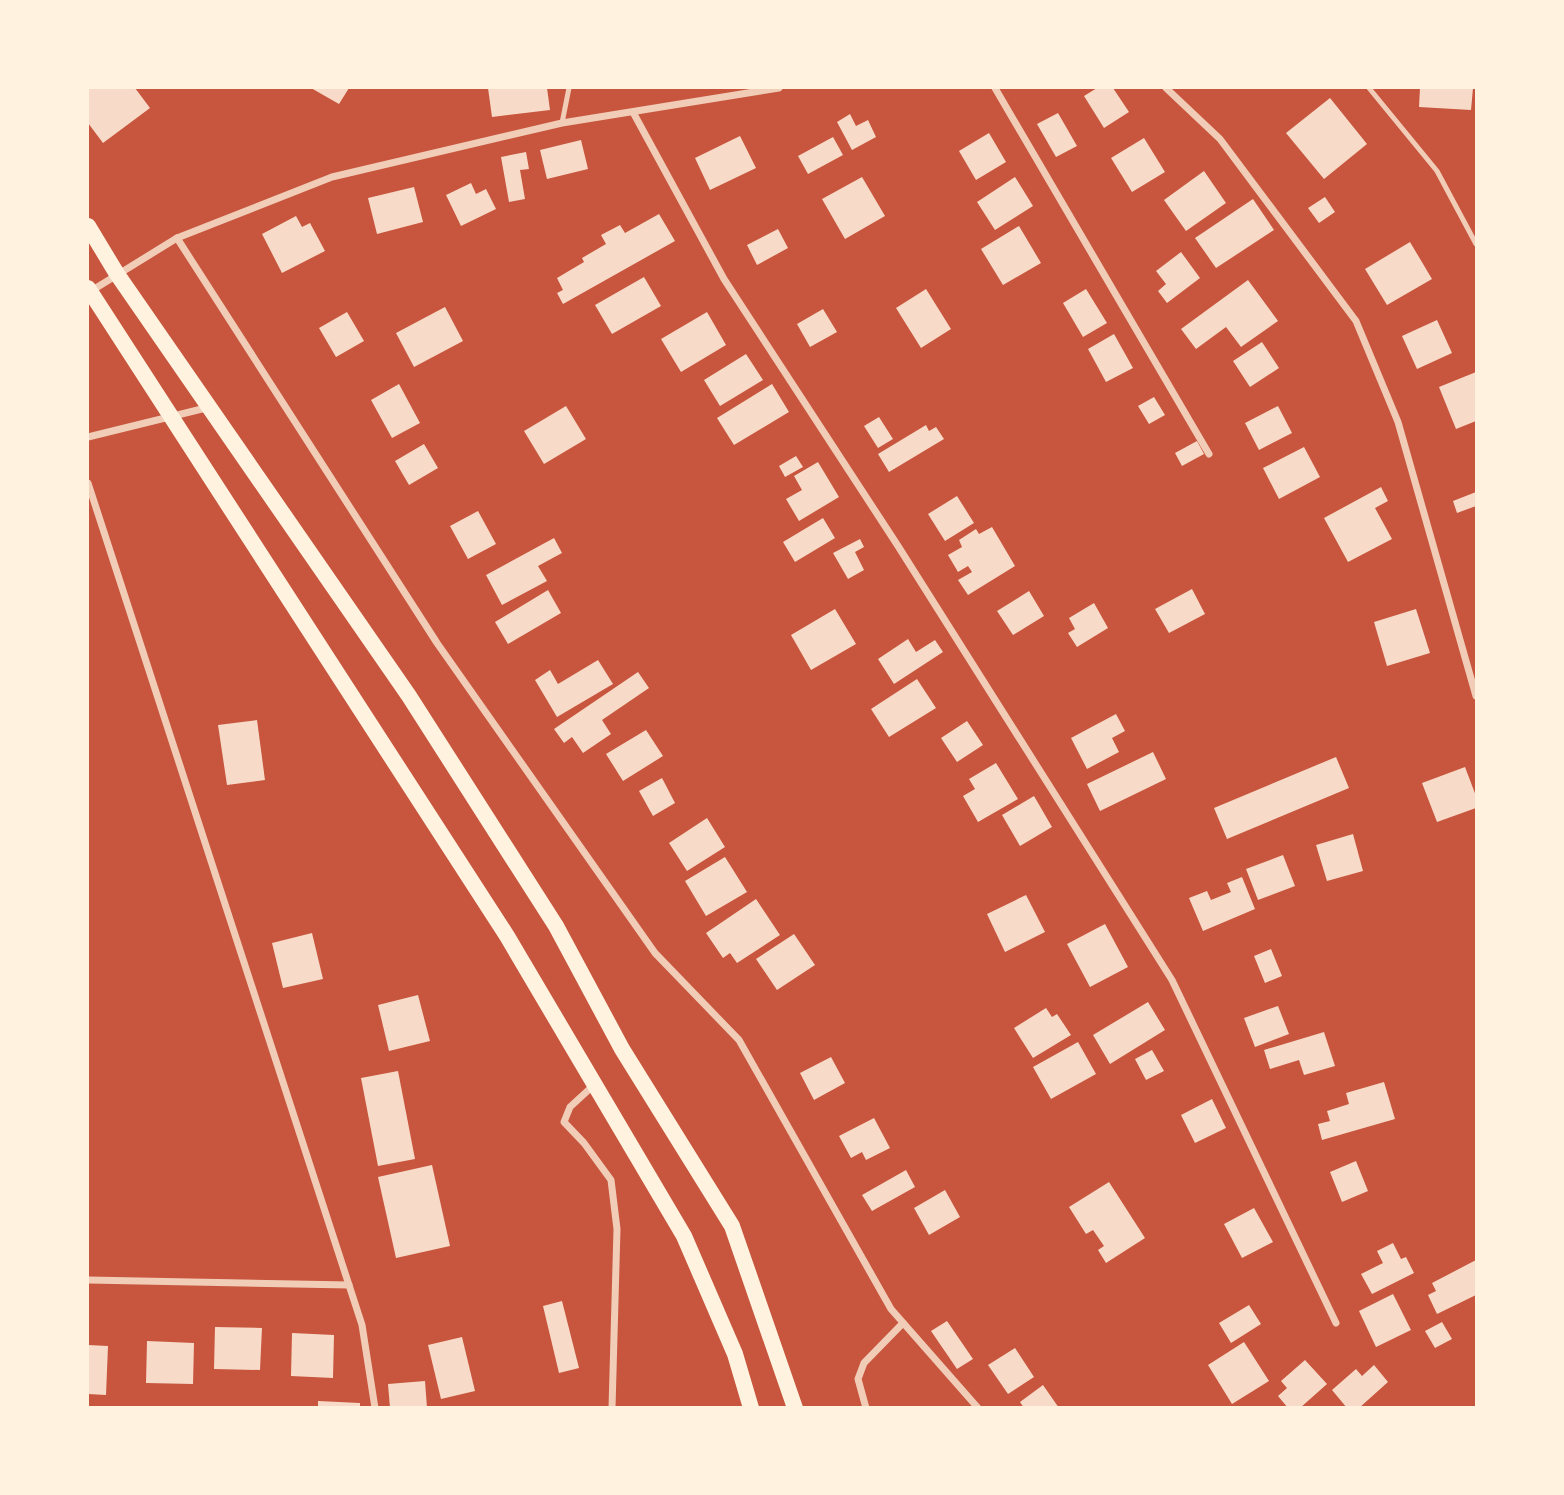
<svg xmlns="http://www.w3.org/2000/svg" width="1564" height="1495" font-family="Overpass,sans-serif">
	<rect width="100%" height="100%" fill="#c8553d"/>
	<!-- building -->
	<g fill="#f7dbc8">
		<polygon points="88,88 135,88 150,108 103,143 88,123"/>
		<polygon points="311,88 349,88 339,104"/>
		<polygon points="488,88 547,88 550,110 492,117"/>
		<polygon points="1097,88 1113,88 1129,112 1104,128 1084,96"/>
		<polygon points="1420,88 1473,88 1471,110 1419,107"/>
		<polygon points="1330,98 1367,144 1324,179 1286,133"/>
		<polygon points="1058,113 1077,146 1056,157 1037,124"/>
		<polygon points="850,114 856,126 868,120 876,137 852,150 837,122"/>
		<polygon points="989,133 1006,162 976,180 959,151"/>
		<polygon points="740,136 756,168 710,190 695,158"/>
		<polygon points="833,137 843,155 808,174 798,156"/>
		<polygon points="1144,138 1165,172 1132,192 1111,158"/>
		<polygon points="581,140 588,169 547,179 540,150"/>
		<polygon points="526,152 529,169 520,170 525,199 509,202 501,157"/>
		<polygon points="1204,171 1226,203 1186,231 1164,200"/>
		<polygon points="862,177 885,216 845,239 822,199"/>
		<polygon points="1015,177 1033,206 995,230 977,202"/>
		<polygon points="471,183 476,194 486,189 496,209 461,226 446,195"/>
		<polygon points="414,187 423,222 377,234 368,198"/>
		<polygon points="1325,197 1335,212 1319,223 1308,208"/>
		<polygon points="1253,199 1274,230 1216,268 1195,238"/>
		<polygon points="659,214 675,241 563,304 557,293 563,290 557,278 584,262 582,258 606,244 601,235 620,225 625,233"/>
		<polygon points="296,216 302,227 310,223 325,251 282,273 262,234"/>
		<polygon points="1019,226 1041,263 1003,285 981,249"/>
		<polygon points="778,229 788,248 757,265 747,245"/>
		<polygon points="1410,242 1432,279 1387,305 1365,269"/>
		<polygon points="1181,252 1200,278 1167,303 1158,291 1166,284 1156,271"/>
		<polygon points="644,277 661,306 612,334 595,305"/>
		<polygon points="1248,280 1278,321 1241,347 1226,327 1196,349 1181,329"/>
		<polygon points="926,289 951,329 921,348 896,308"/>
		<polygon points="1086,289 1107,323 1083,337 1063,303"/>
		<polygon points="445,307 463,341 414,367 396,333"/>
		<polygon points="823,309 837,332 810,347 797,324"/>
		<polygon points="347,312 364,341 336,357 319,328"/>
		<polygon points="707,312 726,345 681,372 661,339"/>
		<polygon points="1437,320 1452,353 1417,369 1402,336"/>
		<polygon points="1114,334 1133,368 1106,382 1088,349"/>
		<polygon points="1262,342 1279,368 1250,387 1233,361"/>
		<polygon points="746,354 763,380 720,406 704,380"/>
		<polygon points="1476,372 1476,421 1456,429 1439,387"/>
		<polygon points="399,384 420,423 392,438 371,400"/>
		<polygon points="772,384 789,412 734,445 717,418"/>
		<polygon points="1154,397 1165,415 1149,424 1138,406"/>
		<polygon points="566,406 586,439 544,464 524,431"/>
		<polygon points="1278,406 1292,433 1259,450 1245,423"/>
		<polygon points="879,417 893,439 878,448 864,426"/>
		<polygon points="926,425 929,431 936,427 944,439 889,472 878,454"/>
		<polygon points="1197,441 1204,454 1182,466 1175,453"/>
		<polygon points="424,444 438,468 409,485 395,461"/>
		<polygon points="1304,447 1320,477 1279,499 1263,468"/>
		<polygon points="796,456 803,467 785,477 779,466"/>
		<polygon points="818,462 839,497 799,521 786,499 802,490 794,476"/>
		<polygon points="1381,487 1388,501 1375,508 1392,539 1348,562 1324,518"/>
		<polygon points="1476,492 1476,506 1457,513 1453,501"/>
		<polygon points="957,496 974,523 945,541 928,514"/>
		<polygon points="478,511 496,544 468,559 450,526"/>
		<polygon points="823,518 835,538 795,562 783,542"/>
		<polygon points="992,527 1015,566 968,595 958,580 972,572 968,566 958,572 948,555 962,547 959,540 976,529 979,534"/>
		<polygon points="554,538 562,553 538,566 547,581 502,605 486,575"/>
		<polygon points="860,539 864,547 855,552 864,570 848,579 833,553"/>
		<polygon points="1192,589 1205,614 1169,633 1155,609"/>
		<polygon points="548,590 561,613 508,644 495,622"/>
		<polygon points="1029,591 1044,616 1013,635 997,611"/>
		<polygon points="1094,603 1108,628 1077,647 1068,633 1075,629 1069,618"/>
		<polygon points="835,609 856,644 811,670 791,635"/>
		<polygon points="1416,609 1430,653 1387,666 1374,622"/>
		<polygon points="908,639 916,652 935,640 943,652 894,684 878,659"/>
		<polygon points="598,660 613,684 557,717 535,680 550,670 558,684"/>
		<polygon points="638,672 649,688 602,720 611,734 583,753 572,737 564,743 554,729"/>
		<polygon points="917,679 936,708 889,737 871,709"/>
		<polygon points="1116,714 1125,731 1112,738 1119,752 1087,769 1071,738"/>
		<polygon points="257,720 265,780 227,785 218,725"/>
		<polygon points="967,721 983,745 957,762 941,738"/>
		<polygon points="646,730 663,756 623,781 606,754"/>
		<polygon points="1153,752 1166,779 1100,811 1087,784"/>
		<polygon points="1336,757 1349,788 1227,839 1214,808"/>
		<polygon points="996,763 1018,799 978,822 963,796 975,789 969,779"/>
		<polygon points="1465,767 1476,796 1476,808 1437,822 1422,783"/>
		<polygon points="662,778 675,803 653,816 639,791"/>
		<polygon points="1034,796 1052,827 1020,846 1002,815"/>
		<polygon points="707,818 725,847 687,871 669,843"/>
		<polygon points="1353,834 1363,871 1327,881 1316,845"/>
		<polygon points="1283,855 1295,886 1258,900 1246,869"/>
		<polygon points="725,857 747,892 706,916 685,881"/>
		<polygon points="1242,877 1255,909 1203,931 1189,898 1207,891 1211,900 1231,892 1227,883"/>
		<polygon points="1026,895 1045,932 1005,952 987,914"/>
		<polygon points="756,899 780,935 737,963 730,953 723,958 706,933"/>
		<polygon points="1105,924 1128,967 1090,987 1067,944"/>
		<polygon points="312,933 323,979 283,988 272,943"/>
		<polygon points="794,934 815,965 777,990 756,959"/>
		<polygon points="1271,949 1282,976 1265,983 1254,956"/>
		<polygon points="418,995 430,1041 389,1051 378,1005"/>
		<polygon points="1148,1002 1165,1030 1110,1064 1093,1035"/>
		<polygon points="1278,1006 1289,1034 1255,1047 1244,1018"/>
		<polygon points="1046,1008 1052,1017 1057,1014 1071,1035 1033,1058 1014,1028"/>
		<polygon points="1324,1032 1335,1066 1304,1075 1299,1060 1270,1069 1264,1050"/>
		<polygon points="1078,1042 1096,1074 1051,1099 1033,1067"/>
		<polygon points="1152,1050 1164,1071 1146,1080 1135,1059"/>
		<polygon points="831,1057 845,1083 814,1100 800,1073"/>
		<polygon points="398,1071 415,1159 378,1166 361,1078"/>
		<polygon points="1384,1082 1395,1119 1322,1140 1318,1124 1330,1121 1327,1111 1349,1104 1346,1093"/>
		<polygon points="1212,1099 1226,1128 1195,1143 1181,1115"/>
		<polygon points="874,1118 890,1148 866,1160 862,1152 851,1158 839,1136"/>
		<polygon points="1356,1161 1368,1191 1342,1202 1330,1172"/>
		<polygon points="432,1165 450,1246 396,1258 378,1177"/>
		<polygon points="906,1170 915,1187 872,1211 862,1195"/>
		<polygon points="1109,1182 1145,1238 1106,1263 1098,1250 1104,1246 1093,1230 1086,1234 1069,1207"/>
		<polygon points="945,1190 960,1217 929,1235 914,1208"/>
		<polygon points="1254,1208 1273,1242 1242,1258 1224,1224"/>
		<polygon points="1393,1243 1401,1259 1406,1257 1414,1273 1372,1294 1361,1274 1383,1263 1377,1251"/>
		<polygon points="1476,1260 1476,1295 1437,1314 1428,1295 1436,1291 1432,1283"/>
		<polygon points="1393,1294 1411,1330 1376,1347 1359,1311"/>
		<polygon points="562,1301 579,1368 559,1373 543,1306"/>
		<polygon points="1249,1305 1261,1324 1231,1343 1219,1323"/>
		<polygon points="947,1321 973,1359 957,1369 931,1331"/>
		<polygon points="1442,1322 1452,1339 1435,1348 1425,1331"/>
		<polygon points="215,1327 262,1328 260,1370 214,1369"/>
		<polygon points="292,1333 334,1335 333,1378 291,1376"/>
		<polygon points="462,1337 475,1391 441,1399 428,1345"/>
		<polygon points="147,1341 194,1343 193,1384 146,1383"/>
		<polygon points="1244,1342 1269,1381 1232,1404 1208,1365"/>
		<polygon points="88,1345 108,1346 106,1395 88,1394"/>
		<polygon points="1015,1348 1034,1377 1008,1394 988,1365"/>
		<polygon points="1305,1360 1327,1384 1300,1408 1288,1408 1278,1396 1287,1388 1281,1381"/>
		<polygon points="1374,1365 1388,1382 1359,1408 1347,1408 1332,1390 1356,1369 1362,1376"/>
		<polygon points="425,1381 427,1408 390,1408 388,1384"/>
		<polygon points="1043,1385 1059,1408 1024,1408 1020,1402"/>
		<polygon points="318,1401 360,1403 360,1408 318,1408"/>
	</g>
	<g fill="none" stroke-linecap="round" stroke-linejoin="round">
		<!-- service -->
		<g stroke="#f1ccb7" stroke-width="5">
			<polyline points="1369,88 1437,171 1476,244"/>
			<polyline points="562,123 569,88"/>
		</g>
		<!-- minor -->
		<g stroke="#f1ccb7" stroke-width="7">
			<polyline points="995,88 1209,454"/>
			<polyline points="1166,88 1220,139 1356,321 1398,422 1476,696"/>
			<polyline points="634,114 724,279 898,546 1172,980 1336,1323"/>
			<polyline points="177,238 437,643 655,953 739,1040 891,1309 978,1408"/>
			<polyline points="91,291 177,238 332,177 562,123 779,88"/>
			<polyline points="88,437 210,407"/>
			<polyline points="88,483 362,1325 375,1408"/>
			<polyline points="595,1084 570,1107 564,1122 584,1143 611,1180 617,1229 612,1408"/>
			<polyline points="88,1280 349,1285"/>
			<polyline points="866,1408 858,1379 864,1363 903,1323"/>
		</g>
		<!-- trunk -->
		<g stroke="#fff3e0" stroke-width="16">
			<polyline points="88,226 117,274 409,696 556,926 622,1049 732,1226 795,1408"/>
			<polyline points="88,288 507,936 684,1236 735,1354 751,1408"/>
		</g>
	</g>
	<!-- border -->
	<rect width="1564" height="1495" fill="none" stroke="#fff3e0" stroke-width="178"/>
</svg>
